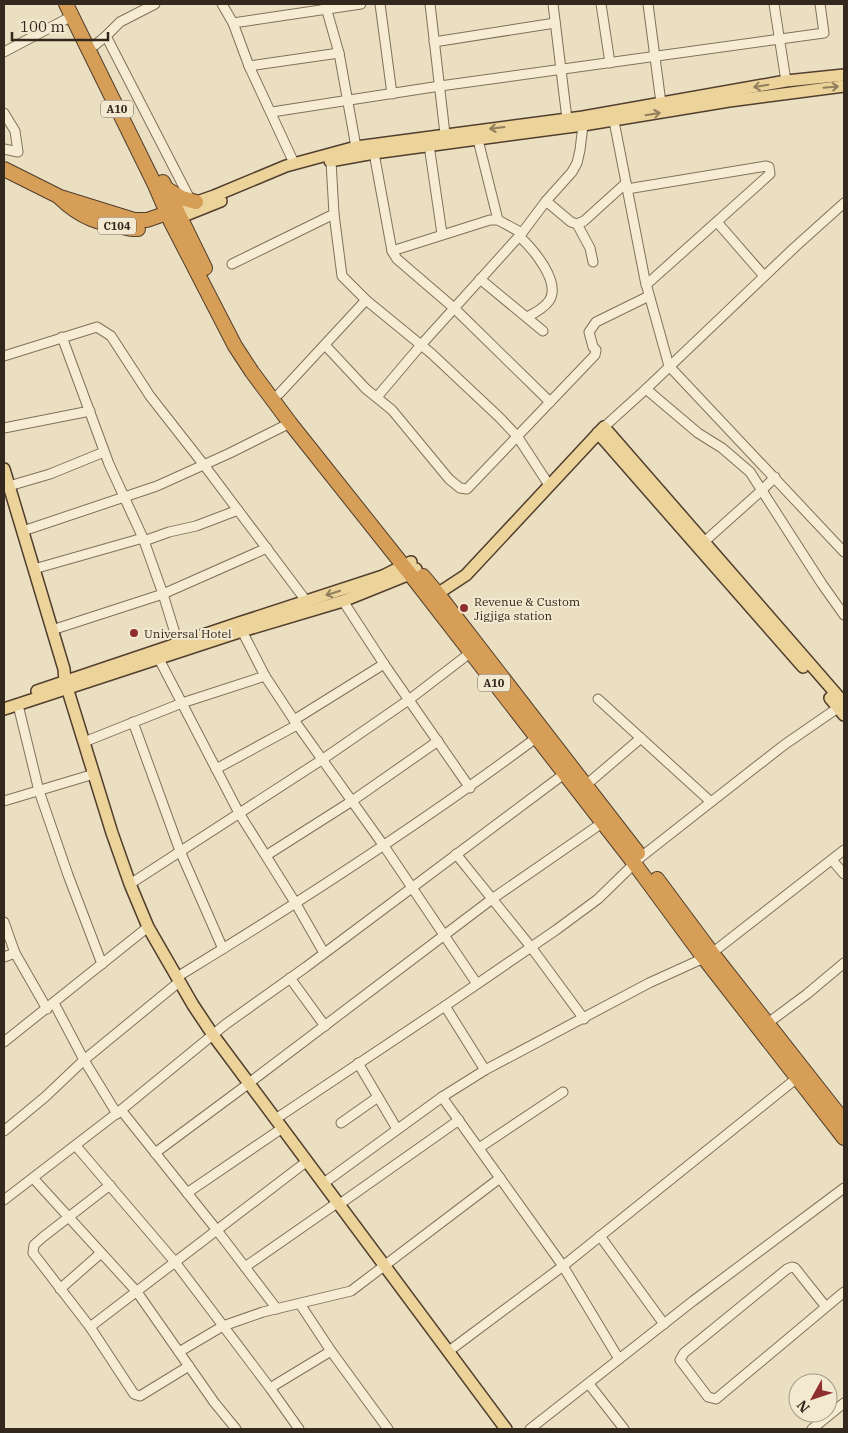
<svg xmlns="http://www.w3.org/2000/svg" width="848" height="1433" font-family="'IBM Plex Serif',serif">
	<rect width="100%" height="100%" fill="#ebdfc1"/>
	<g fill="none" stroke-linecap="round" stroke-linejoin="round">
		<!-- minor casing -->
		<g stroke="#83705a" stroke-width="11">
			<g id="minor">
				<polyline points="155,4 120,22 106,36 191,201"/>
				<polyline points="222,4 233,23 249,66 294,163"/>
				<polyline points="325,4 339,53 356,147"/>
				<polyline points="380,4 392,94"/>
				<polyline points="430,4 445,134"/>
				<polyline points="553,4 567,119"/>
				<polyline points="601,4 610,63"/>
				<polyline points="648,4 661,103"/>
				<polyline points="774,4 786,81"/>
				<polyline points="233,23 361,4"/>
				<polyline points="434,42 555,23"/>
				<polyline points="95,45 106,36"/>
				<polyline points="4,52 72,16"/>
				<polyline points="249,66 339,53"/>
				<polyline points="272,112 440,86 824,33 820,4"/>
				<polyline points="4,113 15,131 18,152 4,149"/>
				<polyline points="613,116 645,280 669,366 844,552"/>
				<polyline points="478,140 498,220"/>
				<polyline points="429,145 442,234"/>
				<polyline points="374,153 392,251 397,259 454,308 550,402"/>
				<polyline points="331,161 334,214 342,276 366,300 432,354 499,417 517,436 549,485"/>
				<polyline points="627,189 766,166 769,167 770,174 646,285"/>
				<polyline points="546,201 571,222 577,224 584,221 626,183"/>
				<polyline points="717,222 764,276"/>
				<polyline points="577,224 590,248 593,262"/>
				<path d="M519,236C532,248 562,282 549,301C544,308 535,313 527,317"/>
				<polyline points="392,251 490,220 498,220 522,233"/>
				<polyline points="232,264 334,214"/>
				<polyline points="480,279 543,331"/>
				<polyline points="62,337 109,464 143,538 163,594 178,643"/>
				<polyline points="325,345 366,389 392,410 449,479 460,488 467,489 595,355 596,350 593,347 589,332 596,322 649,296"/>
				<polyline points="4,356 97,327 111,336 150,396 204,465 307,602"/>
				<polyline points="646,389 795,247 844,203"/>
				<polyline points="279,394 366,300"/>
				<polyline points="377,397 421,345 522,233 546,201 572,172 577,163 580,150 583,125"/>
				<polyline points="604,427 646,389 698,433 722,448 750,472 822,584 844,615"/>
				<polyline points="4,428 90,411"/>
				<polyline points="9,486 50,474 104,452"/>
				<polyline points="23,531 157,486 230,453 290,423"/>
				<polyline points="144,541 169,532 196,526 238,510"/>
				<polyline points="704,542 762,490 775,477"/>
				<polyline points="34,569 143,538"/>
				<polyline points="343,601 384,664 470,788"/>
				<polyline points="52,630 163,594 267,548"/>
				<polyline points="242,631 265,676 294,720 384,846 477,984"/>
				<polyline points="159,659 239,813 296,904 324,953"/>
				<polyline points="598,699 711,802"/>
				<polyline points="18,705 39,791 68,875 102,964"/>
				<polyline points="294,720 384,664"/>
				<polyline points="133,722 180,851 223,949"/>
				<polyline points="89,740 182,703 265,676"/>
				<polyline points="216,769 297,725"/>
				<polyline points="586,785 641,738"/>
				<polyline points="4,801 94,774"/>
				<polyline points="456,854 531,947 584,1019"/>
				<polyline points="267,855 352,801 438,741"/>
				<polyline points="832,860 844,874"/>
				<polyline points="130,884 323,759 410,699 470,653"/>
				<polyline points="4,922 15,953 47,1009"/>
				<polyline points="712,953 844,850"/>
				<polyline points="4,957 15,953"/>
				<path d="M182,974C303,900 422,823 536,738"/>
				<polyline points="290,978 325,1026"/>
				<polyline points="54,1003 84,1060 117,1114"/>
				<polyline points="445,1006 485,1070"/>
				<polyline points="768,1023 807,994 844,963"/>
				<polyline points="4,1042 148,927"/>
				<polyline points="358,1063 397,1129"/>
				<polyline points="253,1080 492,899 602,823"/>
				<polyline points="442,1097 563,1266 619,1359"/>
				<polyline points="121,1110 216,1229 277,1309"/>
				<polyline points="280,1116 445,1006 556,930 598,899 641,857 711,802 784,745 842,705"/>
				<polyline points="341,1123 378,1097"/>
				<polyline points="4,1131 45,1097 84,1060 179,982"/>
				<polyline points="76,1146 175,1262 270,1388 299,1429"/>
				<polyline points="479,1148 563,1092"/>
				<polyline points="155,1153 248,1084"/>
				<polyline points="33,1178 137,1292 214,1402 236,1429"/>
				<polyline points="328,1180 442,1097 485,1070 649,983 704,958"/>
				<polyline points="110,1185 43,1237 34,1245 33,1253 90,1327 134,1394 140,1396 189,1366"/>
				<polyline points="187,1193 281,1129"/>
				<polyline points="4,1200 121,1110 226,1024 306,967 564,774"/>
				<polyline points="344,1201 459,1120"/>
				<polyline points="600,1236 664,1324"/>
				<polyline points="245,1267 337,1203"/>
				<polyline points="60,1289 101,1253"/>
				<polyline points="300,1304 331,1351 388,1429"/>
				<polyline points="826,1307 795,1268 792,1267 787,1269 684,1353 680,1360 708,1397 716,1399 844,1292"/>
				<polyline points="90,1327 306,1162"/>
				<polyline points="453,1348 563,1266 797,1078"/>
				<polyline points="179,1352 223,1326 263,1312 351,1291 500,1178"/>
				<polyline points="589,1384 624,1429"/>
				<polyline points="270,1388 331,1351"/>
				<polyline points="530,1429 693,1301 844,1188"/>
				<polyline points="812,1429 844,1403"/>
			</g>
		</g>
		<!-- major casing -->
		<g stroke="#513e2e" stroke-width="14">
			<g id="major">
				<polyline points="330,161 374,153 583,125 729,101 844,86"/>
				<polyline points="177,209 214,196 286,166 356,147 583,117 786,81 844,75"/>
				<polyline points="181,217 221,201"/>
				<polyline points="598,433 803,667"/>
				<polyline points="4,469 64,669 65,681 112,833 130,884 148,927 193,1005 213,1035 506,1429"/>
				<polyline points="431,598 466,575 604,427 844,703"/>
				<polyline points="37,691 239,623 383,576 411,562"/>
				<polyline points="830,698 844,715"/>
				<polyline points="4,709 242,631 343,601 410,574 416,569"/>
			</g>
		</g>
		<!-- highway casing -->
		<g stroke="#513e2e" stroke-width="16">
			<g id="highway">
				<polyline points="66,4 155,185 171,222 235,346 252,372 290,423 410,574 634,863 704,958 844,1138"/>
				<polyline points="4,169 60,197 134,220 147,220 176,210"/>
				<polyline points="163,182 205,268"/>
				<polyline points="167,189 182,198 196,202"/>
				<path d="M60,198C84,221 101,223 132,229H138"/>
				<polyline points="423,576 438,594 638,853"/>
				<polyline points="657,879 712,953 844,1121"/>
			</g>
		</g>
		<!-- minor -->
		<use href="#minor" stroke="#f6ecd3" stroke-width="9"/>
		<!-- major -->
		<use href="#major" stroke="#ecd39a" stroke-width="11"/>
		<!-- highway -->
		<use href="#highway" stroke="#d69e56" stroke-width="14"/>
	</g>
	<!-- one-way arrows -->
	<defs><path id="oneway-shaft" d="M-6 0H5M1.5-3L5.5 0L1.5 3" fill="none" stroke-width="1.6" stroke-linecap="round" stroke-linejoin="round" transform="scale(1.25)"/></defs>
	<g stroke="#907e5c">
		<use href="#oneway-shaft" transform="translate(761 86) rotate(170)"/>
		<use href="#oneway-shaft" transform="translate(831 87) rotate(-5)"/>
		<use href="#oneway-shaft" transform="translate(653 114) rotate(-9)"/>
		<use href="#oneway-shaft" transform="translate(497 128) rotate(173)"/>
		<use href="#oneway-shaft" transform="translate(333 593) rotate(162)"/>
	</g>
	<!-- markers -->
	<g fill="#8e2e2e" stroke="#f3e9d0" stroke-width="2">
		<circle cx="464" cy="608" r="5"/>
		<circle cx="134" cy="633" r="5"/>
	</g>
	<g text-anchor="middle" dominant-baseline="central" stroke-width="4" stroke-linejoin="round" paint-order="stroke">
		<!-- shield labels -->
		<g fill="#f3e9d0" stroke="#6d6253" stroke-width="1">
			<rect x="101" y="100.5" width="32" height="17" rx="4"/>
			<rect x="98" y="217.5" width="38" height="17" rx="4"/>
			<rect x="478" y="674.5" width="32" height="17" rx="4"/>
		</g>
		<g font-size="11" font-weight="bold" fill="#33281d">
			<text x="117" y="109">A10</text>
			<text x="117" y="226">C104</text>
			<text x="494" y="683">A10</text>
		</g>
		<!-- poi labels -->
		<g font-size="12" fill="#33281d" stroke="#f3e9d0" text-anchor="start">
			<text x="474" y="601">Revenue &amp; Custom<tspan x="474" dy="14">Jigjiga station</tspan></text>
			<text x="144" y="633">Universal Hotel</text>
		</g>
	</g>
	<!-- border -->
	<rect width="848" height="1433" fill="none" stroke="#33281d" stroke-width="10"/>
	<!-- north arrow -->
	<g transform="translate(813 1398) rotate(230)"><circle r="24" fill="#f3e9d0" stroke="#a69c88"/>
	<path d="M0-4L9 19L0 12L-9 19Z" fill="#8e2e2e"/>
	<text y="-8" font-size="14" font-weight="bold" text-anchor="middle" fill="#33281d">N</text>
	</g>
	<!-- scale -->
	<path d="M12 32v8h96v-8" fill="none" stroke="#33281d" stroke-width="2.5"/>
	<text x="20" y="32" font-size="15" fill="#33281d" stroke="#f3e9d0" stroke-width="4" paint-order="stroke">100 m</text>
</svg>
